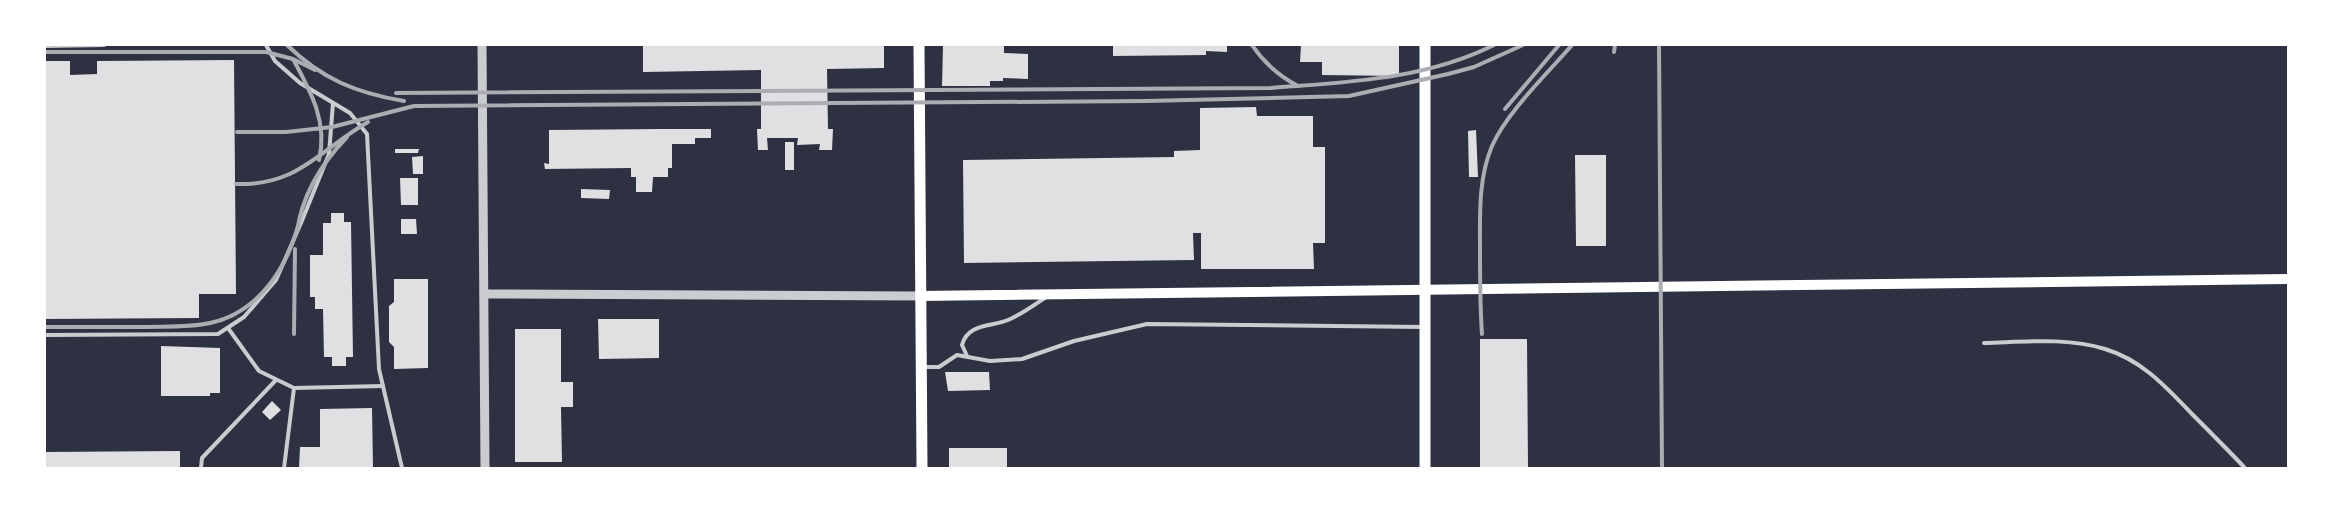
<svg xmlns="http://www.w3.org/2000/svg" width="2333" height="513" font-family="Poppins,sans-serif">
	<rect width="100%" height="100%" fill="#2d3142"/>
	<!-- building -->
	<g fill="#e0e0e3">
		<polygon points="643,45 884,45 884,68 827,69 828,129 833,129 832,150 819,150 820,144 797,145 798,138 767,138 768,150 758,150 757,129 761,129 761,70 643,72"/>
		<polygon points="943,45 1004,45 1004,53 1028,54 1028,79 1003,78 1003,81 990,81 990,86 942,86"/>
		<polygon points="1113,45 1227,45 1227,52 1206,51 1206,55 1113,56"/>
		<polygon points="1301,45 1399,45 1399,76 1322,75 1322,62 1300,62"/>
		<polygon points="234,60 236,294 199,294 199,318 45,319 45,61 70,61 70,75 97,74 97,61"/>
		<polygon points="1256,107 1257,116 1313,116 1313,147 1325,147 1325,243 1313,243 1314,269 1201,269 1201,233 1193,233 1194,260 964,263 963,160 1174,157 1174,151 1200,150 1200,108"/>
		<polygon points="661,129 711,129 711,138 695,138 695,144 672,144 672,168 668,168 668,177 653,177 652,192 636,192 636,177 631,177 631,168 545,169 544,163 549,164 549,130"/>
		<polygon points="1476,130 1478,177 1469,177 1468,131"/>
		<rect x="785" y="142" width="9" height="28"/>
		<polygon points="395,149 419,149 418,153 395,153"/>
		<polygon points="1575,155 1606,155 1606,246 1576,246"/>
		<polygon points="423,156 423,174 413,174 412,157"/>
		<polygon points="400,178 418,178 418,205 401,205"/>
		<polygon points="581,189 610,190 609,199 581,198"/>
		<polygon points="331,213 344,213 344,222 351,222 353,357 346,357 346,366 332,366 332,357 324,357 323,309 315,309 315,297 310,297 310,255 323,255 323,223 331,223"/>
		<polygon points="401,219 416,219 417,234 401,234"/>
		<polygon points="394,279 428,279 428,368 394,369 394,347 389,342 389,306 394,302"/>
		<polygon points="598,319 659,319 659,358 599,359"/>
		<polygon points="515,329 561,329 561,382 573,382 573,407 561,407 562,462 515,462"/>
		<polygon points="1480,339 1527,339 1528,468 1480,468"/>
		<polygon points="161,346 220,348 220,393 210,393 210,396 161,396"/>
		<polygon points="945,372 989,372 990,390 948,391"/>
		<polygon points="272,401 281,410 270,420 262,412"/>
		<polygon points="372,408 373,468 299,468 300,447 320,447 320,409"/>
		<rect x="949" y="448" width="58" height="19"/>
		<polygon points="180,451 180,468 45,468 45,452"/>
	</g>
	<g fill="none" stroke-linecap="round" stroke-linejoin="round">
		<!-- service -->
		<g stroke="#caccd0" stroke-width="4">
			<polyline points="266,45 275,61 300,83 350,113 367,134 379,369 402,468"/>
			<polyline points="45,46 104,45"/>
			<polyline points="228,328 259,371 294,388 383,386"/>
			<polyline points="45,335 218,334 244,317 276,280 301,223 329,154 333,103"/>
			<path d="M1984,343C2023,342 2067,337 2105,349C2142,360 2166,387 2192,414C2210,432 2228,450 2245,468"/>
			<path d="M967,356L962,345C968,323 992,327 1008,320C1022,314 1034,305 1046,297"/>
			<polyline points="924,367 939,367 957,355 990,361 1022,359 1074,341 1147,324 1424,327"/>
			<polyline points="201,468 202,458 276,380"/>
			<polyline points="284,468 294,388"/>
		</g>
		<!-- tertiary -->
		<g stroke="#caccd0" stroke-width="9">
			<polyline points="482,45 485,468"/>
			<polyline points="484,294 921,296"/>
		</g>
		<!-- secondary -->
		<polyline stroke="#fff" stroke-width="10" points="921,296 2288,279"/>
		<!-- primary -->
		<g stroke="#fff" stroke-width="11">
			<polyline points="919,45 922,468"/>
			<polyline points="1425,45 1425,468"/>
		</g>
		<!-- rail -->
		<g stroke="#abadb3" stroke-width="4">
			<path d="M287,45C322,79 356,93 404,101"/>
			<path d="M1252,45C1264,63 1279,76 1298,86"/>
			<polyline points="1659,45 1662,468"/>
			<polyline points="45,52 266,52 293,59 315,70"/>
			<polyline points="1614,52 1615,45"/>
			<path d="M293,59C311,92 328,122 319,160"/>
			<path d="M396,93L1271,88C1346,82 1424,80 1494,45"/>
			<polyline points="1505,109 1559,45"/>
			<polyline points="237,132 286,132 332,127 414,106 1146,101 1349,96 1448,74 1474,67 1523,45"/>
			<path d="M236,184C299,186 319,150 368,122"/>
			<path d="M297,232C302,194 321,164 347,137"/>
			<path d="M45,327C77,327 109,327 141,327C164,326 188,328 210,323C257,313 286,270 298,226"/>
			<polyline points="294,334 295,249"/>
			<path d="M1482,334C1480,307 1480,279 1480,251C1480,216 1478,179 1492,146C1507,112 1547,74 1572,45"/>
		</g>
	</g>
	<!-- border -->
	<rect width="2333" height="513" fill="none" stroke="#ffffff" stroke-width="92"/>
</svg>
